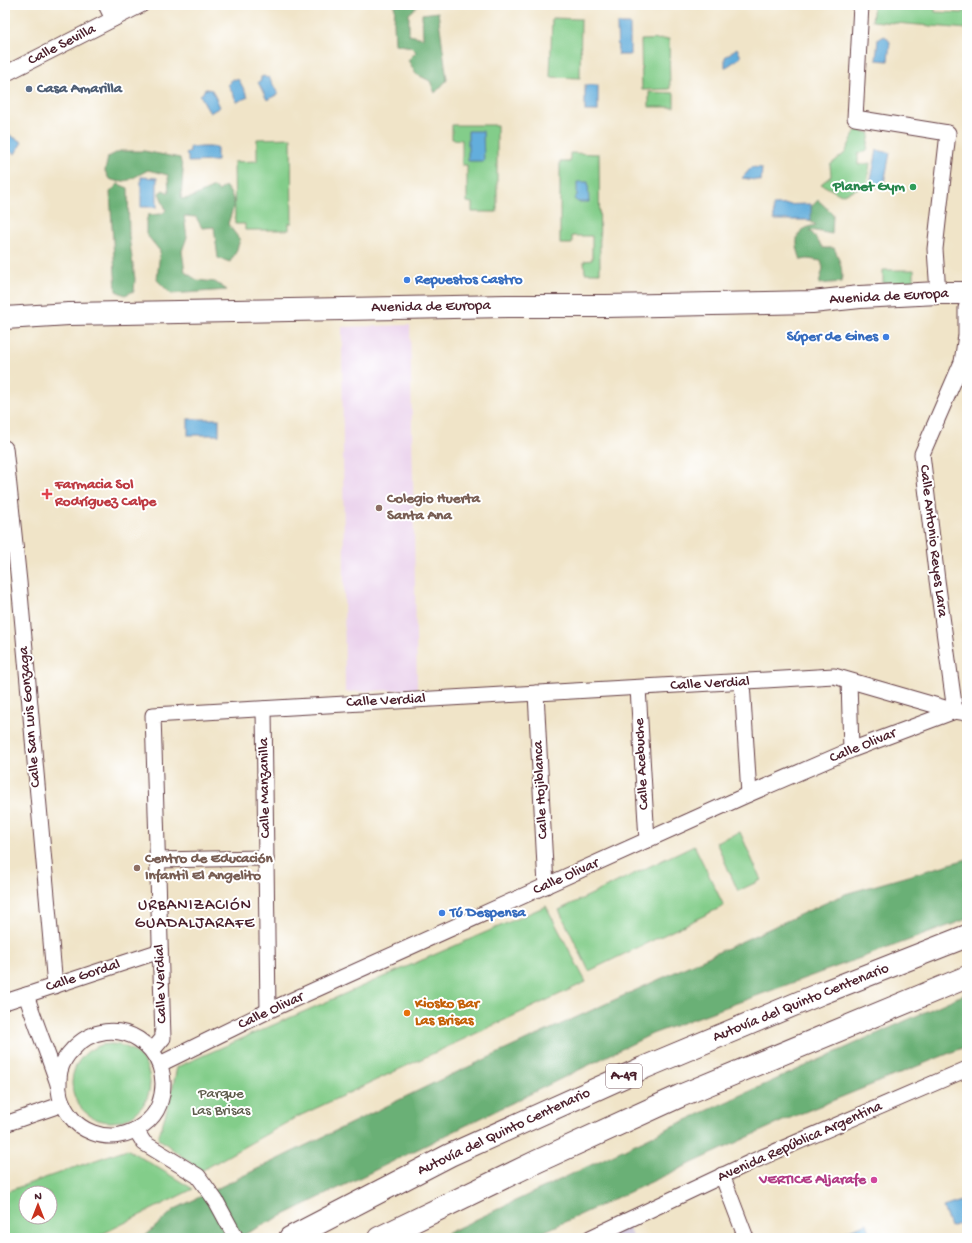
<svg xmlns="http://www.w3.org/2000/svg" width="972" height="1243" font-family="'Gochi Hand',sans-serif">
	<rect width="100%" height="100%" fill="#fff"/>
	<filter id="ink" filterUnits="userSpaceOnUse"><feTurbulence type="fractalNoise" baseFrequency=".025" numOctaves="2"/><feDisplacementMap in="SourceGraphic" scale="8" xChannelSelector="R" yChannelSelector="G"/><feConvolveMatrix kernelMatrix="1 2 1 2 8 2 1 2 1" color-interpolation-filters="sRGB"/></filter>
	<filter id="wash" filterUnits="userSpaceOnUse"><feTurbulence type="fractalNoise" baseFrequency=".012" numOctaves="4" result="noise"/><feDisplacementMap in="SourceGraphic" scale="16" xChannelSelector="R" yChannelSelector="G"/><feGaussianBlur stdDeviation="0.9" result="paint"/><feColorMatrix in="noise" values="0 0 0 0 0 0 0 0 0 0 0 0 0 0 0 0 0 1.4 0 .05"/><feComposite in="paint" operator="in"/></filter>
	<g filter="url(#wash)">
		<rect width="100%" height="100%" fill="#f0e4c8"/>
		<!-- built -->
		<polygon fill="#ead1ec" points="410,325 417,689 345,692 342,327"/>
		<!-- industrial -->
		<polygon fill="#cabfd6" points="625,1221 633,1238 590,1238"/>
		<!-- green -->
		<g fill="#83cd8a" stroke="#66765a" fill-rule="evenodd">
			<polygon points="874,5 935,5 935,12 963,13 964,5 967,5 967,29 872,21"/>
			<polygon points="552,18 581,19 580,78 550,77"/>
			<polygon points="669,39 670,89 642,90 641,40"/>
			<polygon points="649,92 674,93 674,107 649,107"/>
			<polygon points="452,125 497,125 497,212 472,212 472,203 467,202 467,165 462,165 462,140 452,139"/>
			<polygon points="856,130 870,133 867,150 858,154 858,165 870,163 867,185 841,195 821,184 831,176 830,165 845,153"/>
			<polygon points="291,138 292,223 289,223 289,230 245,230 245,224 235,224 234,162 257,161 257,139"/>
			<polygon points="570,153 599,154 600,273 585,273 584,261 592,260 592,236 572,236 572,244 560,244 560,162 570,162"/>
			<polygon points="883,270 914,270 914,282 883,283"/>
			<polygon points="740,832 761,880 738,891 716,842"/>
			<polygon points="694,845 724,906 589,971 559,910"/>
			<polygon points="546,906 586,982 295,1118 201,1171 158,1138 170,1100 177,1067"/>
			<circle cx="111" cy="1083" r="39"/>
			<path d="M127,1149L193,1189L94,1238H5V1192ZM26,1193H50V1217H26Z"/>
		</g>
		<!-- forest -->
		<g fill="#6ab076" stroke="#5a6850">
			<polygon points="395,5 419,5 409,14 409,35 423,38 422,14 438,12 447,80 435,93 430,81 416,74 408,60 416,52 411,47 395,44 394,23"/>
			<path d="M120,151H144L180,158L183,171L181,199L190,198L214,187L219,191L225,186C239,202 233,206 228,224L240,240L236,252L230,262L218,258L214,227L202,228L196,217L184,216L187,237L182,251L185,272L197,280L215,282L227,290L171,294L157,280L160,251L146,234V222L148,215L162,214L166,210L159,193L163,190L169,193L168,175L148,170L129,180L119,182L109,179L105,171L108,157Z"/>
			<polygon points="118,184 128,188 129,237 135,279 134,291 125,295 116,291 110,192"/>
			<path d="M818,200L833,214L832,234L810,230L823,248H834C839,259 844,270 841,282L819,284L823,268L821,261L808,259L801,260C794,241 794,229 816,225L808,220L811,207Z"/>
			<polygon points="967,859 967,919 652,1034 237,1238 143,1238 175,1209 442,1079 845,894"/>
			<polygon points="967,994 967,1046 785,1120 530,1238 437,1238 671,1127 958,997"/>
		</g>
		<!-- water -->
		<g fill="#64aedc" stroke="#576684">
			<polygon points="617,24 630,24 630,55 618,55"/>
			<polygon points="885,36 890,42 888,61 876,60 878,39"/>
			<polygon points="737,48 741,57 725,68 725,57"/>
			<polygon points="264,76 267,78 269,77 278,94 267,100 258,82 261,80 261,77"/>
			<polygon points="233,79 239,80 248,97 237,102 228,84 231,82 231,80"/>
			<rect x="585" y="85" width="13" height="26"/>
			<polygon points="206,89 212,90 220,107 210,113 200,95 203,93 204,90"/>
			<polygon points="468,131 483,131 484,161 468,161"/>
			<polygon points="6,133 22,142 15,154 5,148 5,135"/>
			<polygon points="189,147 217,147 217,161 188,162 188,157 186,154 190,151"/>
			<polygon points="877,150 890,153 883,188 870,185"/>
			<polygon points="752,167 762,168 761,181 742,178"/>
			<polygon points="141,177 157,178 157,207 141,207"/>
			<polygon points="577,182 588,182 589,202 578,202 574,199 577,195"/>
			<polygon points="811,204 811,220 774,220 773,205"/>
			<rect x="188" y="419" width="31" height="16"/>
			<polygon points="967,1199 967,1221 950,1227 943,1207"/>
			<polygon points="867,1223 872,1238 835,1238 834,1236"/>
		</g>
	</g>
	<g filter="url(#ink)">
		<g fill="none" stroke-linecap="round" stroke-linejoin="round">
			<!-- minor casing -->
			<g stroke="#633d43" stroke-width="17">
				<g id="minor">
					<polyline points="106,5 113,19"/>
					<polyline points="861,5 855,118 948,133 935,249 938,293"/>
					<polyline points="5,74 141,5"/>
					<polyline points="5,448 19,582 55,986"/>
					<polyline points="849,681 851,750"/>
					<polyline points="742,682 749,794"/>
					<polyline points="638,688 647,840"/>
					<polyline points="536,693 546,886"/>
					<polyline points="264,709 268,1011"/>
					<polyline points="955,711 937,580 922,454 962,362 966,335 966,308"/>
					<polyline points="157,860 266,858"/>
					<path d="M26,995C36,1024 47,1052 57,1081C59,1086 59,1091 60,1096C62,1103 66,1111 71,1117C81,1131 103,1139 120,1135C136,1132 153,1121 159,1105C180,1048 112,1005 72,1050C67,1055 62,1063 60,1071C59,1075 59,1081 59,1086"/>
					<polyline points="5,1002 160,951"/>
					<polyline points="152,1051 163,1038 153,715 834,676 955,711 967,713"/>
					<polyline points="160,1064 268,1011 749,794 851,750 955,711"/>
					<polyline points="5,1124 63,1104"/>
					<polyline points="136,1130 144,1143 198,1176 216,1201 236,1238"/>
					<polyline points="722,1175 746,1238"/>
					<polyline points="590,1238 749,1163 967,1069"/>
				</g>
			</g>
			<!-- secondary casing -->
			<g stroke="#633d43" stroke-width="24">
				<polyline id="secondary" points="5,318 69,314 507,306 606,306 766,303 812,302 860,297 938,293 967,293"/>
			</g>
			<!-- motorway casing -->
			<g stroke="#633d43" stroke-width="24">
				<g id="motorway">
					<polyline points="290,1238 450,1155 643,1068 822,993 967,936"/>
					<polyline points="379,1238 538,1161 680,1096 967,977"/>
				</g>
			</g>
			<!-- minor -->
			<use href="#minor" stroke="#fff" stroke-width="15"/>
			<!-- secondary -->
			<use href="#secondary" stroke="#fff" stroke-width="22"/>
			<!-- motorway -->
			<use href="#motorway" stroke="#fff" stroke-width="22"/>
		</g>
	</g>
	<!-- markers -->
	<circle fill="#5c6f8a" stroke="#fff" stroke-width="1.5" cx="29" cy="89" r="4"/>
	<circle fill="#2e9e5b" stroke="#fff" stroke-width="1.5" cx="913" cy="187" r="4"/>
	<g fill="#3f7fe0" stroke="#fff" stroke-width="1.5">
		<circle cx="407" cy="280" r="4"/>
		<circle cx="886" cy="337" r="4"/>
		<circle cx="442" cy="913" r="4"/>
	</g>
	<path fill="#e0444e" stroke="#fff" stroke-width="1.5" d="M45 488h4v4h4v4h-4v4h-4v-4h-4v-4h4z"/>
	<g fill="#8d6e63" stroke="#fff" stroke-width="1.5">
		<circle cx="379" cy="508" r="4"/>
		<circle cx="137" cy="868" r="4"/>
	</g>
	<circle fill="#e8710a" stroke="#fff" stroke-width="1.5" cx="407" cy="1013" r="4"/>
	<circle fill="#d1479c" stroke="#fff" stroke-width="1.5" cx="874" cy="1180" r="4"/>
	<g text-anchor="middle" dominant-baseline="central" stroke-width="4" stroke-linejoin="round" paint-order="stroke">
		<!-- shield labels -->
		<rect fill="#fff" stroke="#80626b" stroke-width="1" x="606" y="1064" width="36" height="24" rx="3"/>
		<g font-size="14" font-weight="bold" fill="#4a1f2b">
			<text x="624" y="1076">A-49</text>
		</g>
		<!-- street labels -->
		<g font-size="15" fill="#4a1f2b" stroke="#fff">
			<text transform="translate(62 45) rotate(-27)">Calle Sevilla</text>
			<text transform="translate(889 297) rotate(-3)">Avenida de Europa</text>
			<text transform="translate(431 307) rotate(-1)">Avenida de Europa</text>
			<text transform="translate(933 541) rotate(83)">Calle Antonio Reyes Lara</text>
			<text transform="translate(710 684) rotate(-3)">Calle Verdial</text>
			<text transform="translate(386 701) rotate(-3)">Calle Verdial</text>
			<text transform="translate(30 717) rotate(-95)">Calle San Luis Gonzaga</text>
			<text transform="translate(863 746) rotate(-22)">Calle Olivar</text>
			<text transform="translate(642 764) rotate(-93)">Calle Acebuche</text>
			<text transform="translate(265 788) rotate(-91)">Calle Manzanilla</text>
			<text transform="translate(541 790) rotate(-93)">Calle Hojiblanca</text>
			<text transform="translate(566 877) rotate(-24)">Calle Olivar</text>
			<text transform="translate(83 976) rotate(-18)">Calle Gordal</text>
			<text transform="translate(161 984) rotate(-92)">Calle Verdial</text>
			<text transform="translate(801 1003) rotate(-22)">Autovía del Quinto Centenario</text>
			<text transform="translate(271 1011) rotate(-25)">Calle Olivar</text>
			<text transform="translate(504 1132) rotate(-25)">Autovía del Quinto Centenario</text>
			<text transform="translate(800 1142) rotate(-24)">Avenida República Argentina</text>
		</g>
		<!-- service labels -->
		<g font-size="15" font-weight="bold" fill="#4e5e75" stroke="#fff" text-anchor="start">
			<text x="37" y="89">Casa Amarilla</text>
		</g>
		<!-- leisure labels -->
		<g font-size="15" font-weight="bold" fill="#27864d" stroke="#fff" text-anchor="end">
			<text x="905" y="187">Planet Gym</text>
		</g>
		<!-- shop labels -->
		<g font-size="15" font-weight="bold" fill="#366cbe" stroke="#fff" text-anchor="start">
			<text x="415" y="280">Repuestos Castro</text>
			<text x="878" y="337" text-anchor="end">Súper de Gines</text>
			<text x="450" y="913">Tú Despensa</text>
		</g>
		<!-- health labels -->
		<g font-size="15" font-weight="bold" fill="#be3a42" stroke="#fff" text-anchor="start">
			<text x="55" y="485">Farmacia Sol<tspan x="55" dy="17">Rodríguez Calpe</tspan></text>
		</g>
		<!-- education labels -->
		<g font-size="15" font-weight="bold" fill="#785e54" stroke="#fff" text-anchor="start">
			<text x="387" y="499">Colegio Huerta<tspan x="387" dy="17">Santa Ana</tspan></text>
			<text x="145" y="859">Centro de Educación<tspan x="145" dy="17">Infantil El Angelito</tspan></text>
		</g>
		<!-- food labels -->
		<g font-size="15" font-weight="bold" fill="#c56008" stroke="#fff" text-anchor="start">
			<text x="415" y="1004">Kiosko Bar<tspan x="415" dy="17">Las Brisas</tspan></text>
		</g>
		<!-- park labels -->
		<g font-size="15" fill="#5e5c4c" stroke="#fff">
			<text x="221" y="1094">Parque<tspan x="221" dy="17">Las Brisas</tspan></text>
		</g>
		<!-- hotel labels -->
		<g font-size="15" font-weight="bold" fill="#b23c85" stroke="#fff" text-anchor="end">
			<text x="866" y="1180">VERTICE Aljarafe</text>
		</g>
		<!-- neighbourhood labels -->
		<g font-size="16" letter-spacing="1" fill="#4a1f2b" stroke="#fff">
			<text x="195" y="906">URBANIZACIÓN<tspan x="195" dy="18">GUADALJARAFE</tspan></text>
		</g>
	</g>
	<!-- margin -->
	<rect width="972" height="1243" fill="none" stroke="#fff" stroke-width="20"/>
	<!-- north arrow -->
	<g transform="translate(38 1205)"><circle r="19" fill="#ffffff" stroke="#b7a5aa"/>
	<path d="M0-3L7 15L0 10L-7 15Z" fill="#c8321e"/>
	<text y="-6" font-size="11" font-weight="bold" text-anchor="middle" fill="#4a1f2b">N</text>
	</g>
</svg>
